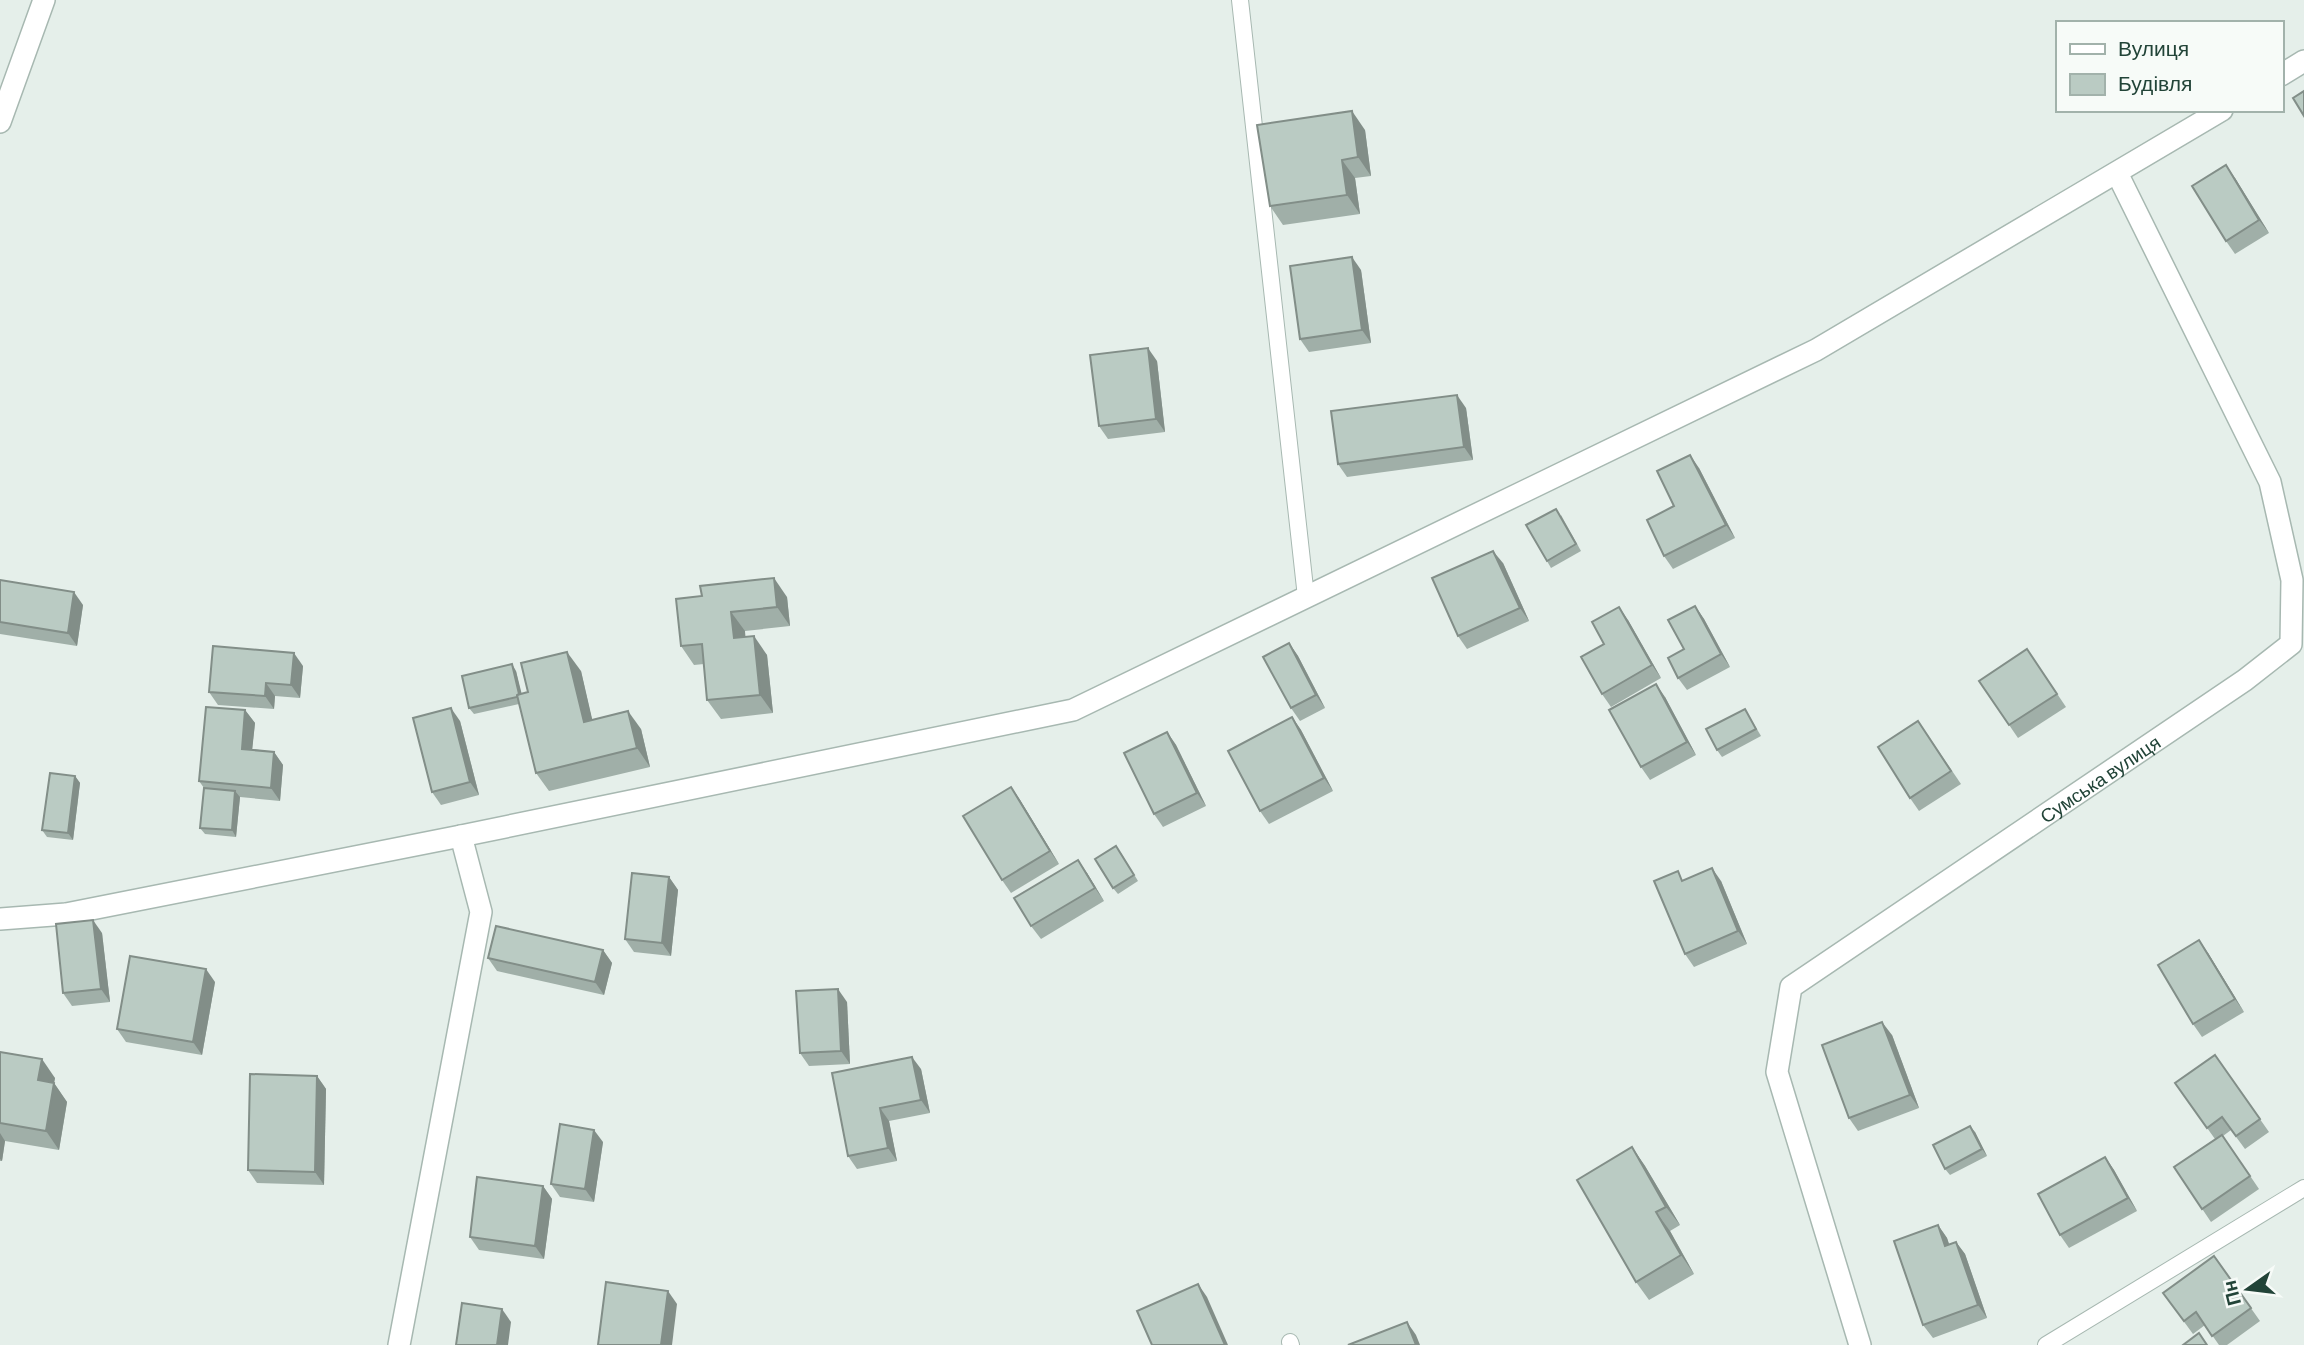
<svg xmlns="http://www.w3.org/2000/svg" width="2304" height="1345" font-family="Barlow,sans-serif">
	<rect width="100%" height="100%" fill="#e5efea"/>
	<g fill="none" stroke-linecap="round" stroke-linejoin="round">
		<!-- lane casing -->
		<g stroke="#a7b8b1" stroke-width="18">
			<g id="lane">
				<polyline points="1240,0 1306,597"/>
				<polyline points="1290,1342 1291,1345"/>
				<polyline points="2046,1345 2304,1188"/>
			</g>
		</g>
		<!-- street casing -->
		<g stroke="#a7b8b1" stroke-width="24">
			<g id="street">
				<polyline points="2281,75 2304,61"/>
				<polyline points="0,122 44,0"/>
				<polyline points="0,919 66,914 461,836 1073,710 1816,350 2222,110"/>
				<polyline points="399,1345 481,912 461,836"/>
				<path id="s1" d="M1860,1345L1777,1072L1791,987L2245,680L2291,644L2292,580L2270,482L2117,173"/>
			</g>
		</g>
		<!-- lane -->
		<use href="#lane" stroke="#fff" stroke-width="16"/>
		<!-- street -->
		<use href="#street" stroke="#fff" stroke-width="21"/>
	</g>
	<!-- wall -->
	<g fill="#a0afa8">
		<polygon points="1365,130 1371,176 1355,178 1360,214 1283,225 1270,206"/>
		<polygon points="2235,178 2269,233 2235,254 2226,241"/>
		<polygon points="1361,270 1371,343 1309,352 1300,339"/>
		<polygon points="1157,361 1165,432 1108,439 1099,426"/>
		<polygon points="1466,408 1473,460 1347,477 1338,464"/>
		<polygon points="1699,468 1735,538 1673,569 1664,556 1674,506"/>
		<polygon points="1561,515 1581,551 1551,568 1547,561"/>
		<polygon points="1503,563 1529,621 1467,649 1458,636"/>
		<polygon points="0,580 83,605 77,646 0,634"/>
		<polygon points="787,597 790,626 745,631 745,637 767,655 773,713 721,719 707,700 704,664 694,665 681,646 676,599"/>
		<polygon points="1695,606 1704,619 1730,667 1687,690 1678,678"/>
		<polygon points="1628,620 1661,678 1611,707 1602,694 1604,644"/>
		<polygon points="1289,643 1298,656 1325,708 1300,721 1291,708"/>
		<polygon points="2027,649 2066,707 2018,738 1979,681"/>
		<polygon points="303,666 300,698 275,696 274,709 218,705 209,692"/>
		<polygon points="516,671 521,694 581,671 592,720 641,729 650,767 549,791 536,773 519,704 474,714 469,708"/>
		<polygon points="1665,697 1696,755 1650,780 1641,767"/>
		<polygon points="1745,709 1761,736 1722,757 1717,750"/>
		<polygon points="245,710 255,723 252,749 274,752 283,765 280,801 240,797 236,837 205,834 200,828 204,788 199,781"/>
		<polygon points="1292,717 1301,730 1333,791 1269,824 1260,811"/>
		<polygon points="460,721 479,795 441,805 432,792"/>
		<polygon points="1167,732 1176,745 1206,806 1163,827 1154,814"/>
		<polygon points="1927,734 1961,784 1919,811 1910,798"/>
		<polygon points="75,776 80,783 73,840 47,837 42,830"/>
		<polygon points="1011,787 1020,800 1059,864 1011,893 1002,880"/>
		<polygon points="1121,853 1138,881 1118,894 1113,888"/>
		<polygon points="1087,873 1104,901 1041,939 1031,926"/>
		<polygon points="669,877 678,890 671,956 634,952 625,939"/>
		<polygon points="1685,880 1721,881 1747,944 1694,967 1685,954"/>
		<polygon points="102,933 110,1002 72,1006 63,993"/>
		<polygon points="603,950 612,963 604,995 497,971 488,958"/>
		<polygon points="2208,953 2244,1012 2202,1037 2193,1024"/>
		<polygon points="215,982 202,1055 126,1042 117,1029"/>
		<polygon points="847,1002 850,1064 809,1066 800,1053"/>
		<polygon points="1892,1035 1919,1108 1858,1131 1849,1118"/>
		<polygon points="0,1052 55,1078 54,1083 67,1102 59,1150 5,1141 2,1161 0,1161"/>
		<polygon points="2215,1055 2269,1132 2245,1149 2231,1130 2223,1136 2259,1189 2211,1222 2174,1167 2215,1139 2175,1083"/>
		<polygon points="921,1069 930,1113 889,1121 897,1161 857,1169 848,1156 832,1073"/>
		<polygon points="317,1076 326,1089 324,1185 257,1183 248,1170"/>
		<polygon points="1975,1132 1987,1156 1950,1175 1945,1169"/>
		<polygon points="603,1142 594,1202 560,1197 551,1184"/>
		<polygon points="1632,1147 1645,1166 1680,1225 1670,1231 1694,1274 1649,1300 1636,1282"/>
		<polygon points="2105,1157 2114,1170 2137,1211 2069,1248 2060,1235"/>
		<polygon points="543,1186 552,1199 544,1259 479,1250 470,1237"/>
		<polygon points="1938,1225 1947,1238 1949,1244 1956,1242 1965,1254 1987,1318 1933,1338 1923,1325"/>
		<polygon points="2214,1256 2260,1321 2227,1345 2219,1345 2205,1325 2193,1334 2163,1293"/>
	</g>
	<!-- shaded-wall -->
	<g fill="#828e88">
		<polygon points="1352,111 1365,130 1371,176 1358,157"/>
		<polygon points="1342,160 1355,178 1360,214 1347,195"/>
		<polygon points="2226,165 2235,178 2269,233 2259,220"/>
		<polygon points="1352,257 1361,270 1371,343 1362,330"/>
		<polygon points="1148,348 1157,361 1165,432 1156,419"/>
		<polygon points="1457,395 1466,408 1473,460 1464,447"/>
		<polygon points="1690,455 1699,468 1735,538 1726,525"/>
		<polygon points="1493,551 1503,563 1529,621 1520,608"/>
		<polygon points="774,578 787,597 790,626 777,607"/>
		<polygon points="74,592 83,605 77,646 68,633"/>
		<polygon points="1695,606 1704,619 1730,667 1721,654"/>
		<polygon points="1619,607 1628,620 1661,678 1652,665"/>
		<polygon points="731,612 745,631 747,657 734,638"/>
		<polygon points="754,636 767,655 773,713 760,695"/>
		<polygon points="1289,643 1298,656 1325,708 1316,695"/>
		<polygon points="567,652 581,671 597,740 584,722"/>
		<polygon points="294,653 303,666 300,698 291,685"/>
		<polygon points="512,664 516,671 524,703 519,696"/>
		<polygon points="266,683 275,696 274,709 265,696"/>
		<polygon points="1656,684 1665,697 1696,755 1687,742"/>
		<polygon points="451,708 460,721 479,795 470,782"/>
		<polygon points="245,710 255,723 251,761 242,749"/>
		<polygon points="628,711 641,729 650,767 637,748"/>
		<polygon points="1292,717 1301,730 1333,791 1324,778"/>
		<polygon points="1167,732 1176,745 1206,806 1197,793"/>
		<polygon points="274,752 283,765 280,801 271,788"/>
		<polygon points="75,776 80,783 73,840 68,833"/>
		<polygon points="1011,787 1020,800 1059,864 1050,851"/>
		<polygon points="235,791 240,797 236,837 232,830"/>
		<polygon points="1078,860 1087,873 1104,901 1095,888"/>
		<polygon points="1712,868 1721,881 1747,944 1738,931"/>
		<polygon points="669,877 678,890 671,956 662,943"/>
		<polygon points="93,920 102,933 110,1002 101,989"/>
		<polygon points="2199,940 2208,953 2244,1012 2235,999"/>
		<polygon points="603,950 612,963 604,995 595,982"/>
		<polygon points="206,969 215,982 202,1055 193,1042"/>
		<polygon points="838,989 847,1002 850,1064 841,1051"/>
		<polygon points="1882,1022 1892,1035 1919,1108 1910,1095"/>
		<polygon points="912,1057 921,1069 930,1113 921,1100"/>
		<polygon points="42,1059 55,1078 51,1099 38,1080"/>
		<polygon points="317,1076 326,1089 324,1185 315,1172"/>
		<polygon points="54,1083 67,1102 59,1150 46,1131"/>
		<polygon points="880,1108 889,1121 897,1161 888,1148"/>
		<polygon points="1970,1126 1975,1132 1987,1156 1982,1149"/>
		<polygon points="594,1130 603,1142 594,1202 585,1189"/>
		<polygon points="0,1133 5,1141 2,1161 0,1159"/>
		<polygon points="1632,1147 1645,1166 1680,1225 1666,1207"/>
		<polygon points="2105,1157 2114,1170 2137,1211 2128,1198"/>
		<polygon points="543,1186 552,1199 544,1259 535,1246"/>
		<polygon points="1656,1212 1670,1231 1694,1274 1681,1255"/>
		<polygon points="1938,1225 1947,1238 1954,1259 1945,1246"/>
		<polygon points="1956,1242 1965,1254 1987,1318 1978,1305"/>
		<polygon points="1198,1284 1207,1297 1228,1345 1225,1345"/>
		<polygon points="668,1291 677,1304 672,1345 661,1345"/>
		<polygon points="502,1309 511,1322 508,1345 497,1345"/>
		<polygon points="1407,1322 1416,1335 1420,1345 1416,1345"/>
	</g>
	<!-- building -->
	<g fill="#bacbc3" stroke="#828e88" stroke-width="2">
		<polygon points="2304,91 2304,116 2293,98"/>
		<polygon points="1352,111 1358,157 1342,160 1347,195 1270,206 1257,125"/>
		<polygon points="2226,165 2259,220 2226,241 2192,186"/>
		<polygon points="1352,257 1362,330 1300,339 1290,266"/>
		<polygon points="1148,348 1156,419 1099,426 1090,355"/>
		<polygon points="1457,395 1464,447 1338,464 1331,411"/>
		<polygon points="1690,455 1726,525 1664,556 1647,520 1674,506 1657,471"/>
		<polygon points="1556,509 1576,544 1547,561 1526,525"/>
		<polygon points="1493,551 1520,608 1458,636 1432,578"/>
		<polygon points="774,578 777,607 731,612 734,638 754,636 760,695 707,700 702,644 681,646 676,599 702,596 700,586"/>
		<polygon points="0,580 74,592 68,633 0,622"/>
		<polygon points="1695,606 1721,654 1678,678 1668,658 1684,649 1668,620"/>
		<polygon points="1619,607 1652,665 1602,694 1581,657 1604,644 1592,622"/>
		<polygon points="1289,643 1316,695 1291,708 1263,657"/>
		<polygon points="213,646 294,653 291,685 266,683 265,696 209,692"/>
		<polygon points="2027,649 2057,694 2009,725 1979,681"/>
		<polygon points="567,652 584,722 628,711 637,748 536,773 517,695 528,692 521,663"/>
		<polygon points="512,664 519,694 517,695 517,697 469,708 462,676"/>
		<polygon points="1656,684 1687,742 1641,767 1609,710"/>
		<polygon points="206,707 245,710 242,749 274,752 271,788 199,781"/>
		<polygon points="451,708 470,782 432,792 413,718"/>
		<polygon points="1745,709 1756,729 1717,750 1706,729"/>
		<polygon points="1292,717 1324,778 1260,811 1228,751"/>
		<polygon points="1918,721 1951,771 1910,798 1878,747"/>
		<polygon points="1167,732 1197,793 1154,814 1124,753"/>
		<polygon points="50,773 75,776 68,833 42,830"/>
		<polygon points="1011,787 1050,851 1002,880 963,816"/>
		<polygon points="204,788 235,791 232,830 200,828"/>
		<polygon points="1116,846 1134,875 1113,888 1095,859"/>
		<polygon points="1078,860 1095,888 1031,926 1014,898"/>
		<polygon points="1712,868 1738,931 1685,954 1654,881 1678,871 1682,881"/>
		<polygon points="632,873 669,877 662,943 625,939"/>
		<polygon points="93,920 101,989 63,993 56,924"/>
		<polygon points="496,926 603,950 595,982 488,958"/>
		<polygon points="2199,940 2235,999 2193,1024 2158,965"/>
		<polygon points="130,956 206,969 193,1042 117,1029"/>
		<polygon points="838,989 841,1051 800,1053 796,991"/>
		<polygon points="1882,1022 1910,1095 1849,1118 1822,1045"/>
		<polygon points="0,1052 42,1059 38,1080 54,1083 46,1131 0,1123"/>
		<polygon points="2215,1055 2260,1119 2236,1136 2222,1117 2207,1128 2175,1083"/>
		<polygon points="912,1057 921,1100 880,1108 888,1148 848,1156 832,1073"/>
		<polygon points="250,1074 317,1076 315,1172 248,1170"/>
		<polygon points="560,1124 594,1130 585,1189 551,1184"/>
		<polygon points="1970,1126 1982,1149 1945,1169 1933,1145"/>
		<polygon points="2222,1135 2250,1176 2202,1209 2174,1167"/>
		<polygon points="1632,1147 1666,1207 1656,1212 1681,1255 1636,1282 1577,1180"/>
		<polygon points="2105,1157 2128,1198 2060,1235 2038,1194"/>
		<polygon points="477,1177 543,1186 535,1246 470,1237"/>
		<polygon points="1938,1225 1945,1246 1956,1242 1978,1305 1923,1325 1894,1241"/>
		<polygon points="2214,1256 2251,1308 2212,1336 2196,1312 2184,1321 2163,1293"/>
		<polygon points="606,1282 668,1291 661,1345 598,1345"/>
		<polygon points="1198,1284 1225,1345 1152,1345 1137,1311"/>
		<polygon points="462,1303 502,1309 497,1345 456,1345"/>
		<polygon points="1407,1322 1416,1345 1348,1345"/>
		<polygon points="2199,1333 2207,1345 2183,1345"/>
	</g>
	<g text-anchor="middle" dominant-baseline="central" stroke-width="7" stroke-linejoin="round" paint-order="stroke">
		<!-- street labels -->
		<g font-size="19" fill="#224438" stroke="#f7fbf8">
			<text stroke="none"><textPath href="#s1" startOffset="744">Сумська вулиця</textPath></text>
		</g>
	</g>
	<!-- legend -->
	<rect x="2056" y="21" width="228" height="91" fill="#f7fbf8" stroke="#a2b2ab" stroke-width="2"/>
	<rect x="2070" y="44" width="35" height="10" fill="#ffffff" stroke="#a2b2ab" stroke-width="2"/>
	<text x="2118" y="56" font-size="21" fill="#224438">Вулиця</text>
	<rect x="2070" y="74" width="35" height="21" fill="#bacbc3" stroke="#a2b2ab" stroke-width="2"/>
	<text x="2118" y="91" font-size="21" fill="#224438">Будівля</text>
	<!-- north arrow -->
	<g transform="translate(2248 1289) rotate(256)" stroke="#f7fbf8" stroke-width="5" paint-order="stroke">
	<path d="M0-5L12 26L0 18L-12 26Z" fill="#224438"/>
	<text y="-10" font-size="19" font-weight="bold" text-anchor="middle" fill="#224438">Пн</text>
	</g>
</svg>
